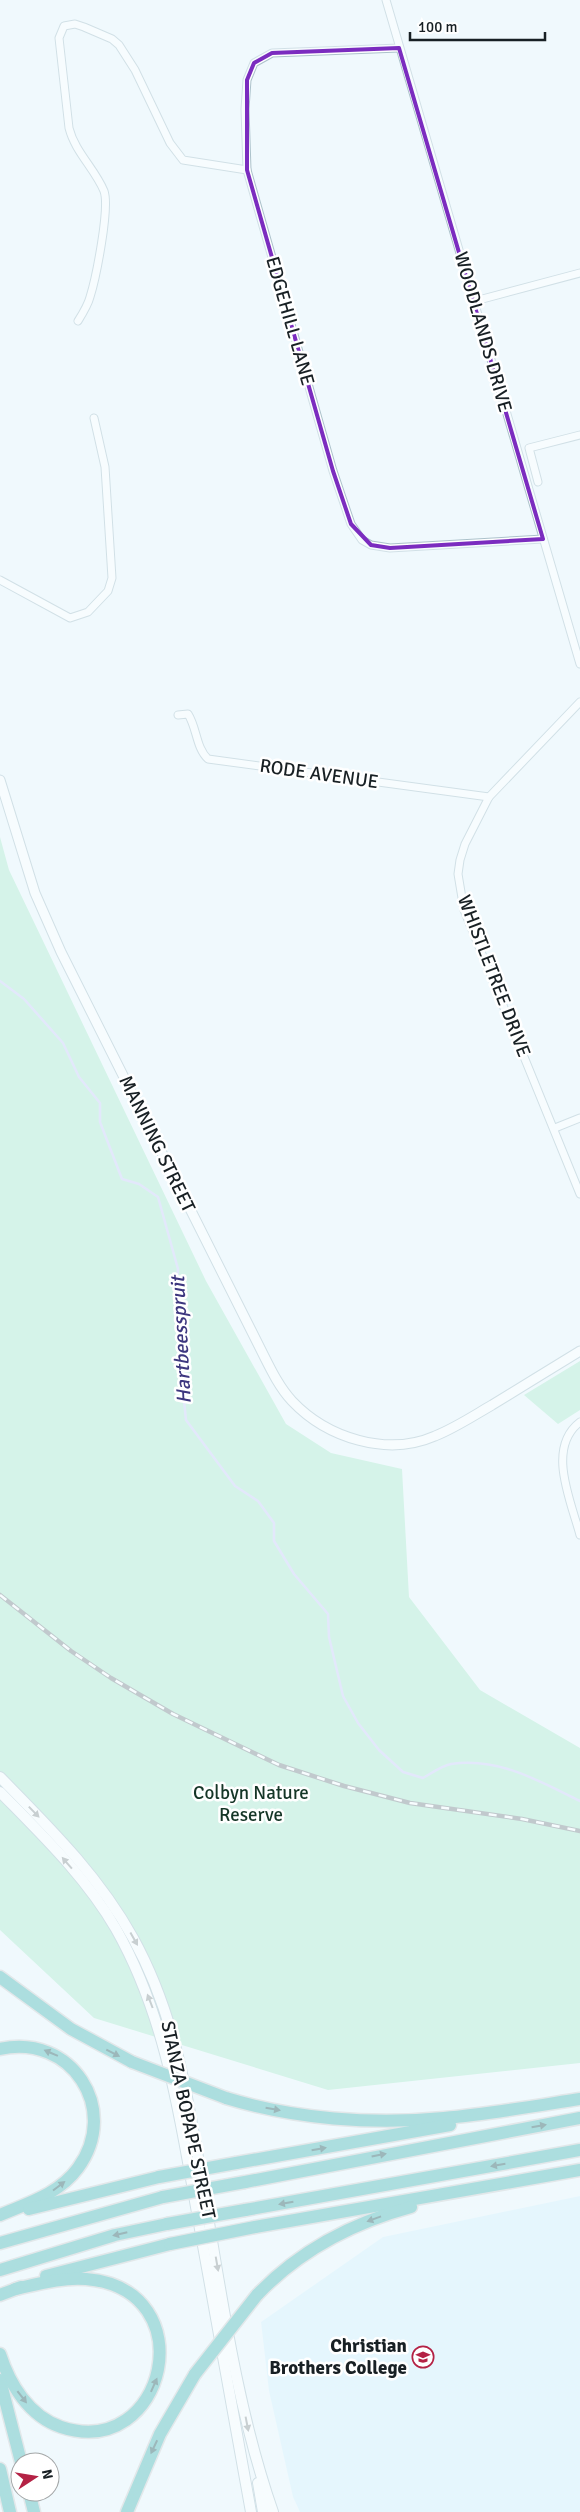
<svg xmlns="http://www.w3.org/2000/svg" width="580" height="2512" font-family="Signika,sans-serif">
	<rect width="100%" height="100%" fill="#f0f9fd"/>
	<!-- built -->
	<polygon fill="#d8f2fc" points="580,2196 580,2512 300,2512 293,2497 269,2391 261,2322 383,2237"/>
	<!-- green -->
	<g fill="#b4ecd0">
		<polygon points="0,837 9,870 206,1281 286,1424 331,1453 402,1469 409,1597 480,1690 580,1748 580,2063 328,2090 94,2018 0,1930"/>
		<polygon points="580,1361 580,1410 558,1424 524,1395"/>
	</g>
	<g fill="none" stroke-linecap="round" stroke-linejoin="round">
		<!-- stream -->
		<path stroke="#d2d3f9" stroke-width="2.5" d="M0,981L24,999L63,1043L79,1077L100,1103V1122L122,1179L139,1184L158,1197L178,1269L175,1306L183,1339L182,1381L186,1420L235,1486L258,1501L274,1523V1541L294,1574L328,1614L329,1637L343,1696L358,1723L379,1750L403,1772L423,1778C432,1773 441,1766 451,1764C499,1757 539,1781 580,1801"/>
		<!-- minor casing -->
		<g stroke="#acc2cb" stroke-width="9">
			<g id="minor">
				<polyline points="386,0 580,664"/>
				<polyline points="399,48 272,53 254,63 247,80 245,109 247,170 333,471 351,524 362,540 371,545 390,548 543,539"/>
				<polyline points="475,301 580,273"/>
				<path d="M78,321C83,313 88,305 90,297C96,278 110,208 104,191C95,169 75,152 69,128L59,38L64,26L75,24L84,27L112,39L119,45L135,70L170,143L183,160L247,170"/>
				<polyline points="538,482 529,448 580,435"/>
				<polyline points="0,580 70,618 88,612 108,591 112,578 105,467 94,418"/>
				<polyline points="580,702 489,797 465,844 460,860 458,874 464,910 580,1194"/>
				<path d="M178,715L188,714C197,728 196,748 208,759L489,797"/>
				<polyline points="555,1128 580,1118"/>
				<path d="M580,1422C546,1448 571,1501 580,1535"/>
			</g>
		</g>
		<!-- tertiary casing -->
		<g stroke="#acc2cb" stroke-width="11">
			<path id="tertiary" d="M0,780L35,893L61,952L264,1356C272,1372 280,1388 292,1401C327,1438 387,1457 435,1436C455,1428 473,1416 492,1405C521,1387 551,1369 580,1351"/>
		</g>
		<!-- secondary casing -->
		<g stroke="#acc2cb" stroke-width="12">
			<g id="secondary">
				<path d="M0,1777C49,1827 99,1876 133,1938C175,2014 188,2097 202,2181C221,2291 236,2406 273,2512"/>
				<path d="M0,1792C42,1835 86,1877 116,1929C167,2019 180,2119 198,2218C216,2316 233,2414 251,2512"/>
				<polyline points="258,2483 263,2512"/>
			</g>
		</g>
		<!-- motorway casing -->
		<g stroke="#d1d2d3" stroke-width="15">
			<g id="motorway">
				<polyline points="0,1977 71,2029 132,2062"/>
				<path d="M0,2049C71,2033 121,2109 78,2168C59,2194 28,2203 0,2215"/>
				<path d="M226,2098C295,2119 372,2125 444,2118C490,2114 535,2106 580,2099"/>
				<polyline points="236,2163 450,2125"/>
				<polyline points="245,2182 580,2118"/>
				<polyline points="29,2209 159,2177"/>
				<polyline points="245,2210 580,2150"/>
				<polyline points="255,2227 580,2170"/>
				<polyline points="0,2243 163,2197"/>
				<polyline points="0,2270 115,2235 167,2224"/>
				<polyline points="46,2276 170,2244"/>
				<polyline points="0,2295 21,2287"/>
				<path d="M257,2295C299,2251 352,2223 411,2207"/>
				<path d="M0,2354C10,2385 29,2416 61,2427C166,2462 206,2289 86,2279C63,2277 38,2284 15,2289"/>
				<polyline points="0,2380 21,2462"/>
				<polyline points="0,2469 10,2512"/>
				<polyline points="29,2492 34,2512"/>
				<polyline points="127,2512 160,2434 195,2374"/>
			</g>
		</g>
		<!-- minor -->
		<use href="#minor" stroke="#fff" stroke-width="7"/>
		<!-- tertiary -->
		<use href="#tertiary" stroke="#fff" stroke-width="9"/>
		<!-- secondary -->
		<use href="#secondary" stroke="#fff" stroke-width="10"/>
		<!-- motorway -->
		<use href="#motorway" stroke="#59bcba" stroke-width="12"/>
		<!-- rail casing -->
		<g stroke="#878f93" stroke-width="4.5">
			<polyline id="rail" points="0,1595 71,1651 111,1678 173,1714 279,1765 344,1786 410,1803 522,1819 580,1831"/>
		</g>
		<!-- rail -->
		<use href="#rail" stroke="#fff" stroke-width="2.5" stroke-dasharray="8" stroke-linecap="butt"/>
		<!-- motorway-bridge casing -->
		<g stroke="#d1d2d3" stroke-width="15" stroke-linecap="butt">
			<g id="motorway-bridge">
				<polyline points="132,2062 226,2098"/>
				<polyline points="159,2177 236,2163"/>
				<polyline points="163,2197 245,2182"/>
				<polyline points="167,2224 245,2210"/>
				<polyline points="170,2244 255,2227"/>
				<polyline points="195,2374 257,2295"/>
			</g>
		</g>
		<!-- motorway-bridge -->
		<use href="#motorway-bridge" stroke="#59bcba" stroke-width="12"/>
	</g>
	<!-- one-way arrows -->
	<defs><path id="oneway-solid" d="M-6-.8H1V-3.2L6.5 0L1 3.2V.8H-6Z" transform="scale(1.25)"/></defs>
	<g fill="#979b9c">
		<use href="#oneway-solid" transform="translate(34 1812) rotate(46)"/>
		<use href="#oneway-solid" transform="translate(67 1863) rotate(-131)"/>
		<use href="#oneway-solid" transform="translate(134 1939) rotate(61)"/>
		<use href="#oneway-solid" transform="translate(150 2001) rotate(-111)"/>
		<use href="#oneway-solid" transform="translate(217 2264) rotate(80)"/>
		<use href="#oneway-solid" transform="translate(247 2424) rotate(79)"/>
	</g>
	<g fill="#356668">
		<use href="#oneway-solid" transform="translate(51 2053) rotate(-157)"/>
		<use href="#oneway-solid" transform="translate(113 2053) rotate(27)"/>
		<use href="#oneway-solid" transform="translate(273 2109) rotate(10)"/>
		<use href="#oneway-solid" transform="translate(539 2126) rotate(-10)"/>
		<use href="#oneway-solid" transform="translate(319 2149) rotate(-10)"/>
		<use href="#oneway-solid" transform="translate(379 2155) rotate(-11)"/>
		<use href="#oneway-solid" transform="translate(498 2165) rotate(170)"/>
		<use href="#oneway-solid" transform="translate(59 2186) rotate(-37)"/>
		<use href="#oneway-solid" transform="translate(286 2203) rotate(170)"/>
		<use href="#oneway-solid" transform="translate(374 2219) rotate(160)"/>
		<use href="#oneway-solid" transform="translate(120 2234) rotate(167)"/>
		<use href="#oneway-solid" transform="translate(154 2385) rotate(-66)"/>
		<use href="#oneway-solid" transform="translate(22 2397) rotate(52)"/>
		<use href="#oneway-solid" transform="translate(154 2447) rotate(115)"/>
	</g>
	<!-- marked area -->
	<path d="M0 0H580V2512H0ZM399,48L543,539L390,548L371,545L351,524L333,471L247,170V80L254,63L272,53Z" fill="#f0f9fd" fill-opacity=".55" fill-rule="evenodd"/>
	<path fill="none" stroke="#7b2cbf" stroke-width="4" stroke-linejoin="round" d="M399,48L543,539L390,548L371,545L351,524L333,471L247,170V80L254,63L272,53Z"/>
	<!-- icons -->
	<defs>
		<g id="school-ring" transform="scale(1.125)"><circle r="9.5" fill="#fff" stroke="#b42245" stroke-width="1.5"/><path d="M0-5L7-2L0 1L-7-2ZM-4 1L0 2.5L4 1V4Q0 6-4 4Z" fill="#b42245"/></g>
	</defs>
	<g fill-rule="evenodd">
		<use href="#school-ring" x="423" y="2357"/>
	</g>
	<g text-anchor="middle" dominant-baseline="central" stroke-width="5" stroke-linejoin="round" paint-order="stroke">
		<!-- street labels -->
		<g font-size="19" fill="#182024" stroke="#fff">
			<text transform="translate(290 321) rotate(74)">EDGEHILL LANE</text>
			<text transform="translate(483 332) rotate(74)">WOODLANDS DRIVE</text>
			<text transform="translate(319 774) rotate(8)">RODE AVENUE</text>
			<text transform="translate(494 976) rotate(69)">WHISTLETREE DRIVE</text>
			<text transform="translate(157 1144) rotate(64)">MANNING STREET</text>
			<text transform="translate(188 2120) rotate(78)">STANZA BOPAPE STREET</text>
		</g>
		<!-- park labels -->
		<g font-size="19" fill="#153627" stroke="#fff">
			<text x="251" y="1793">Colbyn Nature<tspan x="251" dy="22">Reserve</tspan></text>
		</g>
		<!-- poi labels -->
		<g font-size="19" font-weight="bold" fill="#182024" stroke="#fff" text-anchor="end">
			<text x="407" y="2346">Christian<tspan x="407" dy="22">Brothers College</tspan></text>
		</g>
		<!-- water labels -->
		<g font-size="20" font-style="italic" fill="#3d377f" stroke="#fff">
			<text transform="translate(181 1340) rotate(-93)">Hartbeesspruit</text>
		</g>
	</g>
	<!-- north arrow -->
	<g transform="translate(35 2477) rotate(78)"><circle r="24" fill="#ffffff" stroke="#a3a6a7"/>
	<path d="M0-4L9 19L0 12L-9 19Z" fill="#b42245"/>
	<text y="-8" font-size="14" font-weight="bold" text-anchor="middle" fill="#182024">N</text>
	</g>
	<!-- scale -->
	<path d="M410 32v8h135v-8" fill="none" stroke="#182024" stroke-width="2.5"/>
	<text x="418" y="32" font-size="15" fill="#182024" stroke="#ffffff" stroke-width="4" paint-order="stroke">100 m</text>
</svg>
